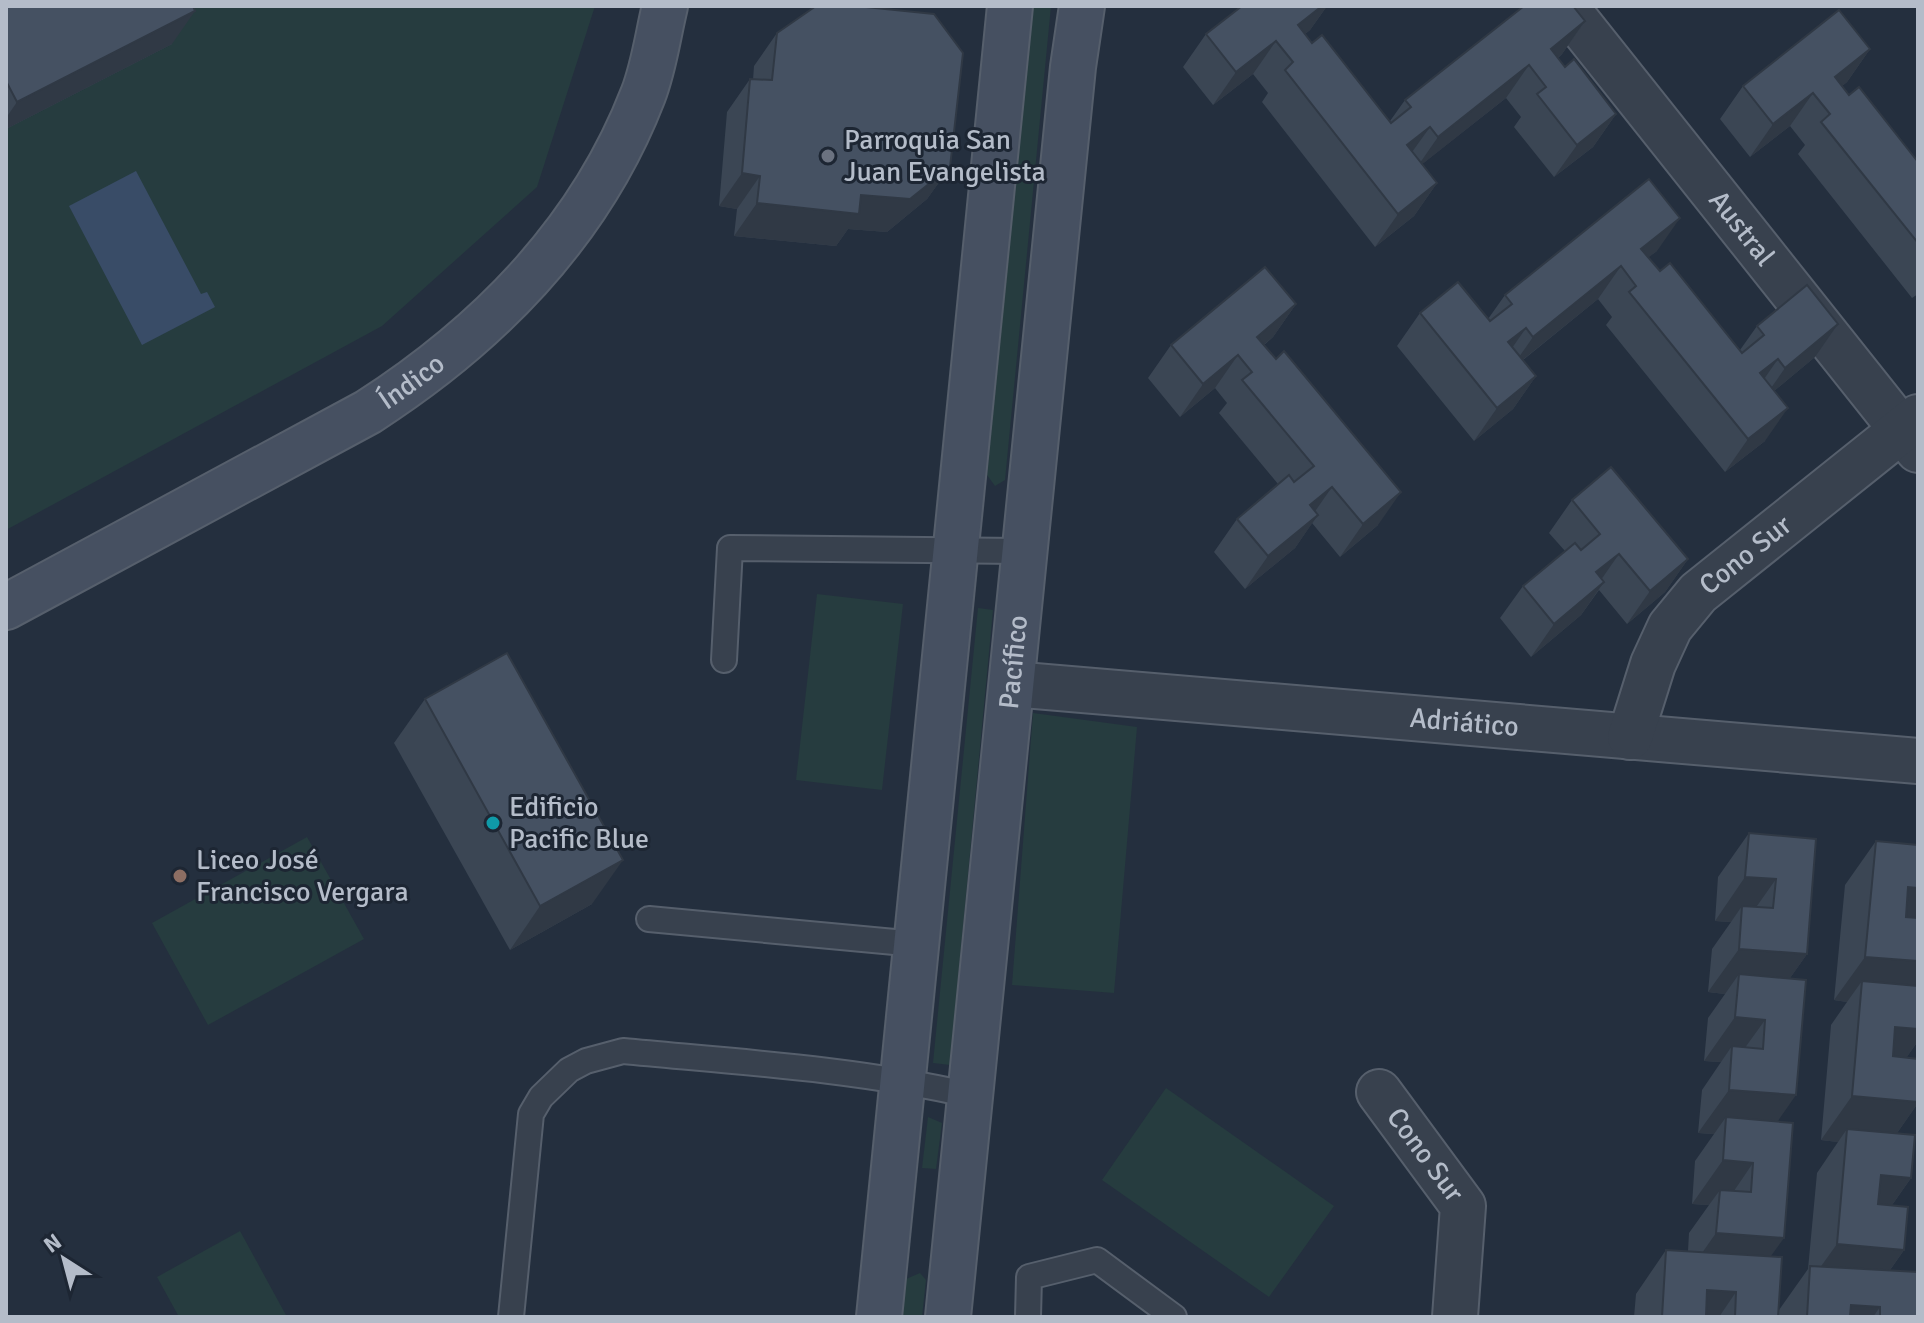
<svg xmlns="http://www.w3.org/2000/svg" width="1924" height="1323" font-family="Signika,sans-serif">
	<rect width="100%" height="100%" fill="#242f3e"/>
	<!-- green -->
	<g fill="#263c3f">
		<polygon points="6,6 595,6 537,187 382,326 6,530"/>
		<polygon points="1032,6 1051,6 1005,480 995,486 987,475"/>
		<polygon points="817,594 903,604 882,790 796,780"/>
		<polygon points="978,608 993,610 950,1065 933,1063"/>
		<polygon points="1033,713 1137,727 1114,993 1012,985"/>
		<polygon points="307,837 364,939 208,1025 152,923"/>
		<polygon points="1166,1088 1334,1206 1269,1297 1102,1180"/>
		<polygon points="928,1117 942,1123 936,1169 922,1168"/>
		<polygon points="240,1231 287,1317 179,1317 157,1277"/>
		<polygon points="920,1273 926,1280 922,1317 902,1317 906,1279"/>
	</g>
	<!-- water -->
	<polygon fill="#394c67" points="136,171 201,294 207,292 215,307 142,345 69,206"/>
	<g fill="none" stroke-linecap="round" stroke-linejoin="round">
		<!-- lane casing -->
		<g stroke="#565f6c" stroke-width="28">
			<g id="lane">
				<polyline points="724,660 730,548 1025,551"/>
				<polyline points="649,919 916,944"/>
				<path d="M511,1317L531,1114L541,1097L569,1070L586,1061L623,1051C739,1062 856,1069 970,1095"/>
				<polyline points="1028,1317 1029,1277 1097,1260 1174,1317"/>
			</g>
		</g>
		<!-- street casing -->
		<g stroke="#565f6c" stroke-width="48">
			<g id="street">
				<path id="s1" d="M1565,6L1918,450"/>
				<path id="s2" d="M1012,684L1918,761"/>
				<path id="s3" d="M1630,737L1653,664L1670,627L1698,593L1918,417"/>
				<path id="s4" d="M1379,1092L1463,1206L1455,1317"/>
			</g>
		</g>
		<!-- secondary casing -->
		<g stroke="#565f6c" stroke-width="48">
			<g id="secondary">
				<path id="s5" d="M6,607L368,412C489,334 590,232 643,95C654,67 658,35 665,6"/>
				<polyline points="879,1317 1010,6"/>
				<path id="s6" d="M948,1317L1073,67L1082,6"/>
			</g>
		</g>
		<!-- lane -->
		<use href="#lane" stroke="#38414e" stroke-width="24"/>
		<!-- street -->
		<use href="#street" stroke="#38414e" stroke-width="44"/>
		<!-- secondary -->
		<use href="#secondary" stroke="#465061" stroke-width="44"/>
	</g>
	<!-- wall -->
	<g fill="#3b4654">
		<polygon points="6,6 172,44 6,129"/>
		<polygon points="1242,6 1327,6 1310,30 1305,34 1312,43 1390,121 1405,100 1585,21 1562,54 1558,58 1565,67 1616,114 1593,147 1554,177 1514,127 1521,117 1506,98 1422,164 1437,183 1414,216 1375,247 1262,102 1268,93 1253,74 1213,105 1183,67 1206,34"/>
		<polygon points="777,33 950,167 927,199 887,232 848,229 836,246 734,236 737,209 719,206 727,112 750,79 753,80 754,66"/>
		<polygon points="1870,49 1847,82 1842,86 1849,95 1918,162 1918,294 1912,298 1798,154 1805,145 1790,126 1750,157 1720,119 1743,86"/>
		<polygon points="1657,251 1648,257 1660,271 1740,350 1757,326 1815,357 1774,391 1765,441 1725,472 1606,325 1612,317 1598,299 1523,360 1536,376 1513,409 1474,441 1397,346 1420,313 1488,319 1505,295"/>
		<polygon points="1296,304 1273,337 1264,345 1378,525 1340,557 1312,523 1295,548 1245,589 1214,552 1237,519 1278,484 1219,413 1227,403 1215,388 1180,417 1148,378 1171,345"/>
		<polygon points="1572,500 1688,559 1665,592 1627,624 1599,590 1581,615 1531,657 1500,618 1523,586 1565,551 1549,533"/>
		<polygon points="425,699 592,904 510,950 394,743"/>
		<polygon points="1749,833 1816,839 1807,954 1790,978 1778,1121 1771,1256 1778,1317 1634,1317 1636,1294 1666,1250 1688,1251 1689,1233 1709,1205 1692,1204 1695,1161 1714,1134 1698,1133 1702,1090 1721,1062 1704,1061 1708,1018 1725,994 1708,992 1712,949 1731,922 1715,921 1718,877"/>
		<polygon points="1876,841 1918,845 1918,983 1916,985 1918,986 1918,1041 1906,1058 1918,1103 1897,1133 1911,1178 1892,1205 1904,1250 1890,1270 1918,1317 1779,1317 1779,1310 1808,1269 1817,1173 1838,1142 1821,1140 1831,1025 1847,1002 1834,1000 1845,885"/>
	</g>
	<!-- shaded-wall -->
	<g fill="#303945">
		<polygon points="1322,6 1327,6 1310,30 1284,51 1298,25"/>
		<polygon points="195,11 172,44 6,129 6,118 17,102"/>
		<polygon points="1585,21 1562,54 1536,75 1551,49"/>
		<polygon points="1276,41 1253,74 1213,105 1236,72"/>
		<polygon points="1870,49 1847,82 1821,103 1835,77"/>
		<polygon points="1529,65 1506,98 1415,170 1438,137"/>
		<polygon points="1813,93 1790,126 1750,157 1773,124"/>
		<polygon points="1616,114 1593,147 1554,177 1577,145"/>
		<polygon points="1430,127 1407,159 1407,145"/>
		<polygon points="950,167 927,199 887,232 848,229 836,246 734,236 757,203 861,195"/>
		<polygon points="742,173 760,176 737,209 719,206"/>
		<polygon points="1437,183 1414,216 1375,247 1398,214"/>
		<polygon points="1680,218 1657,251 1627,274 1641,249"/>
		<polygon points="1621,266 1598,299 1510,370 1533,337"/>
		<polygon points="1296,304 1273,337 1243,362 1257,337"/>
		<polygon points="1838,324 1815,357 1762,401 1785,368"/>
		<polygon points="1526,328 1503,361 1508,342"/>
		<polygon points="1238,355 1215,388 1180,417 1203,384"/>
		<polygon points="1778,359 1755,392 1760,373"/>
		<polygon points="1536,376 1513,409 1474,441 1497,408"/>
		<polygon points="1788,408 1765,441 1725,472 1748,439"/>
		<polygon points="1332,487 1309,520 1310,505"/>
		<polygon points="1401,492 1378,525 1340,557 1363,524"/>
		<polygon points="1318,515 1295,548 1245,589 1268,556"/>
		<polygon points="1619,554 1596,587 1596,572"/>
		<polygon points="1688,559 1665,592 1627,624 1650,591"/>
		<polygon points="1604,582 1581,615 1531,657 1554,624"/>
		<polygon points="623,860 592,904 510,950 540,906"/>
		<polygon points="1745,877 1776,879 1745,923 1742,906 1731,922 1715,921"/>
		<polygon points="1908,887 1918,888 1918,919 1878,931"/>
		<polygon points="1739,949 1807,954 1776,998 1739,974 1725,994 1708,992"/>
		<polygon points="1865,957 1918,961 1918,983 1902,1006 1862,981 1847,1002 1834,1000"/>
		<polygon points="1735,1017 1765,1020 1734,1063 1732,1046 1721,1062 1704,1061"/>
		<polygon points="1895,1027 1918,1029 1918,1041 1895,1074 1865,1071"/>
		<polygon points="1729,1090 1796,1095 1766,1138 1726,1117 1714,1134 1698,1133"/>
		<polygon points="1852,1096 1918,1102 1918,1103 1888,1146 1847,1129 1838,1142 1821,1140"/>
		<polygon points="1723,1160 1753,1163 1723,1207 1720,1190 1709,1205 1692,1204"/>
		<polygon points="1881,1175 1911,1178 1880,1222 1850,1219"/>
		<polygon points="1716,1233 1784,1238 1753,1281 1686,1276"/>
		<polygon points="1837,1244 1904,1250 1873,1294 1809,1283"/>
		<polygon points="1707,1290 1736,1292 1719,1317 1688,1317"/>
		<polygon points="1851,1305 1880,1307 1873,1317 1843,1317"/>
	</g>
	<!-- building -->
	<g fill="#455162" stroke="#303945" stroke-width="2">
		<polygon points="6,6 193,6 195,11 17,102 6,81"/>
		<polygon points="816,6 856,6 934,14 963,53 950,167 910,199 861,195 859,214 757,203 760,176 742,173 750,79 772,80 777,33"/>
		<polygon points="1242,6 1322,6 1298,25 1312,43 1322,35 1391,123 1411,107 1405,100 1524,6 1573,6 1585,21 1551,49 1565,67 1574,59 1616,114 1577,145 1537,94 1546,87 1529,65 1438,137 1430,127 1407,145 1437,183 1398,214 1285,70 1293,62 1276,41 1236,72 1206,34"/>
		<polygon points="1839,10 1870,49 1835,77 1849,95 1859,87 1918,162 1918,243 1821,122 1830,114 1813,93 1773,124 1743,86"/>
		<polygon points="1649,179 1680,218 1641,249 1660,271 1670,263 1742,353 1764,335 1757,326 1807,285 1838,324 1785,368 1778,359 1760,373 1788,408 1748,439 1629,292 1636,286 1621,266 1533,337 1526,328 1508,342 1536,376 1497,408 1420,313 1458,282 1490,321 1512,304 1505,295"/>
		<polygon points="1265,267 1296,304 1257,337 1276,359 1284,351 1401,492 1363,524 1332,487 1310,505 1318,515 1268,556 1237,519 1289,475 1294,482 1314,466 1242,380 1252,372 1238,355 1203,384 1171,345"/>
		<polygon points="1611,467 1688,559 1650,591 1619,554 1596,572 1604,582 1554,624 1523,586 1575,543 1581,550 1600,534 1572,500"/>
		<polygon points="507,653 623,860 540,906 425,699"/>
		<polygon points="1749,833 1816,839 1807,954 1739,949 1742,906 1773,908 1776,879 1745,877"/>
		<polygon points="1876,841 1918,845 1918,888 1908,887 1906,917 1918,918 1918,961 1865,957"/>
		<polygon points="1739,974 1806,980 1796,1095 1729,1090 1732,1046 1763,1049 1765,1020 1735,1017"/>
		<polygon points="1862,981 1918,986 1918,1029 1895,1027 1893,1056 1918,1059 1918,1102 1852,1096"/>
		<polygon points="1726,1117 1793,1123 1784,1238 1716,1233 1720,1190 1751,1192 1753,1163 1723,1160"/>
		<polygon points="1847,1129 1915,1135 1911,1178 1881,1175 1878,1204 1908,1207 1904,1250 1837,1244"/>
		<polygon points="1666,1250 1782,1257 1778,1317 1735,1317 1736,1292 1707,1290 1706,1317 1662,1317"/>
		<polygon points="1810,1266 1918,1272 1918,1317 1880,1317 1880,1307 1851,1305 1850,1317 1807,1317"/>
	</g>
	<!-- markers -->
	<circle fill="#6b7280" stroke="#1d2633" stroke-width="3" cx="828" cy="156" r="8"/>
	<circle fill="#0f9aa8" stroke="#1d2633" stroke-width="3" cx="493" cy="823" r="8"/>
	<circle fill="#8d6e63" stroke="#1d2633" stroke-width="3" cx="180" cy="876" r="8"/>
	<g text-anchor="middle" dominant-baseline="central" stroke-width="6" stroke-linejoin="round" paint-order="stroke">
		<!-- poi labels -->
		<g font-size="28" fill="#b4bcc9" stroke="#1d2633" text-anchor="start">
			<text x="844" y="140">Parroquia San<tspan x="844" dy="32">Juan Evangelista</tspan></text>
			<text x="509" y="807">Edificio<tspan x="509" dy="32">Pacific Blue</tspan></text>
			<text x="196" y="860">Liceo José<tspan x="196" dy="32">Francisco Vergara</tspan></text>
		</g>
		<!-- street labels -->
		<g font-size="28" fill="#b4bcc9" stroke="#1d2633">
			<text stroke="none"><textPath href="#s1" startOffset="284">Austral</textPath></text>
			<text stroke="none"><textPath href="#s5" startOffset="464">Índico</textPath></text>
			<text stroke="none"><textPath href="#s3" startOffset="222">Cono Sur</textPath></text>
			<text stroke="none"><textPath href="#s6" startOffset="658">Pacífico</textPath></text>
			<text stroke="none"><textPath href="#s2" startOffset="454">Adriático</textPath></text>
			<text stroke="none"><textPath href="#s4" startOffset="78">Cono Sur</textPath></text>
		</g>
	</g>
	<!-- border -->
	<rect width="1924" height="1323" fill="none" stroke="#b4bcc9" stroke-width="16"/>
	<!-- north arrow -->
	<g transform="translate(64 1259) rotate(324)" stroke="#1d2633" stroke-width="6" paint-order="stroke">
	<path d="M0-6L14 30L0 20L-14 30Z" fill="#b4bcc9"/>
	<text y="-12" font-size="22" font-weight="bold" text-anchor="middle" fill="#b4bcc9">N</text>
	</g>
</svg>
